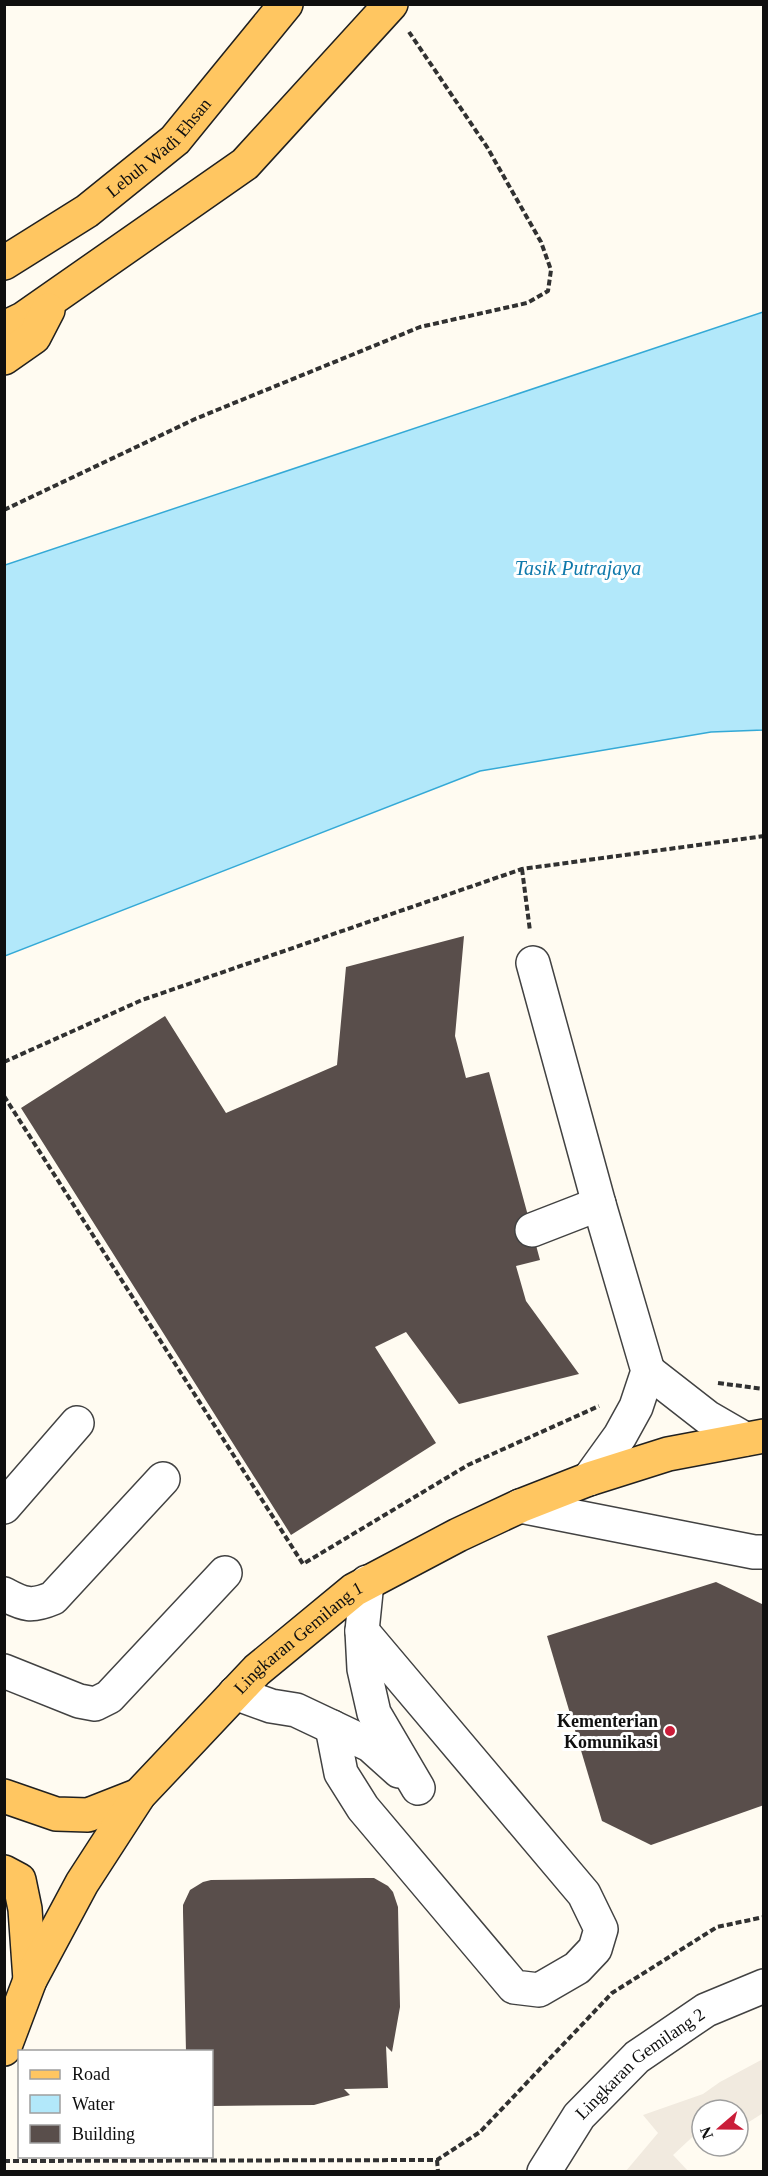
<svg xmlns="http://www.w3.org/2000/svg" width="768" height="2176" font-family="'Times New Roman',serif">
	<rect width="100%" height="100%" fill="#fffbf1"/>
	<!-- plaza -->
	<polygon fill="#f1eadf" points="763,2059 763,2113 738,2129 738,2110 702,2110 702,2128 673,2155 688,2171 626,2171 658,2133 643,2115 703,2094 720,2082"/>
	<!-- water -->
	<polygon fill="#b2e8fa" stroke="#34a9d6" stroke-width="1.5" points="763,312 763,730 711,732 480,771 5,956 5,565"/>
	<!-- building -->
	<g fill="#594e4b">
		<polygon points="464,936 455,1036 466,1078 489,1072 540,1260 516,1266 526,1301 579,1374 459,1404 406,1332 375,1347 436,1443 291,1535 21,1108 165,1016 226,1113 337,1065 346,967"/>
		<polygon points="716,1582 764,1605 764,1805 651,1845 602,1821 547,1636"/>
		<polygon points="366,1878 374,1878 388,1886 393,1892 398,1907 400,2007 392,2052 386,2046 388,2088 344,2089 350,2095 314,2105 212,2106 212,2052 186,2052 183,1912 183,1905 190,1890 203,1882 211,1880"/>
	</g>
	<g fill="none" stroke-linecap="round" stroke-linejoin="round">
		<!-- minor casing -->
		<g stroke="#424242" stroke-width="36">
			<g id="minor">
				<polyline points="533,963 599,1204 648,1371 636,1407 620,1436 589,1479"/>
				<polyline points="532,1230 599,1204"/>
				<polyline points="648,1371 707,1417 745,1439"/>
				<polyline points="520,1506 754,1552 764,1552"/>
				<polyline points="4,1507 77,1423"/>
				<polyline points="367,1582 362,1631 364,1669 374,1713 418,1788"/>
				<path d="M4,1594C24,1605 32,1607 53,1598L163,1479"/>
				<polyline points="4,1671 79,1701 95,1704 109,1697 225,1573"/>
				<polyline points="235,1693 271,1706 296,1710 370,1745 399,1771"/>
				<polyline points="332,1727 341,1773 363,1808 514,1987 539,1990 577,1968 595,1949 601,1929 584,1894 362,1631"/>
				<path id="s1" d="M544,2172L579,2116L637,2057L706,2010L764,1986"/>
			</g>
		</g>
		<!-- major casing -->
		<g stroke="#202020" stroke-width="36">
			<g id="major">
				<path id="s2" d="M4,263L87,211L175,140L286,4"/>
				<polyline points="4,328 23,319 245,164 391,4"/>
				<polyline points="4,358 34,337 48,310"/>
				<polyline points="4,1796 56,1814 88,1815 139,1795"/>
				<polyline points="4,1872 19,1880 25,1909 30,1980"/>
				<path id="s3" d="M4,2049L30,1980L82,1883L139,1795L257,1670L354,1590L458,1535L520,1506L589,1479L668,1454L764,1436"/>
			</g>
		</g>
		<!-- path -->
		<g stroke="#313131" stroke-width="4" stroke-dasharray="6 3" stroke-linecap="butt">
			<polyline points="4,510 195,419 420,327 527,303 548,291 551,270 541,242 487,147 409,32"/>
			<polyline points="522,869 530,931"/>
			<polyline points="4,1062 142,1000 522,869 764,836"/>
			<polyline points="4,1096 303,1564 468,1465 599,1406"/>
			<polyline points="718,1383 764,1389"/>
			<polyline points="437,2160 438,2172"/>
			<polyline points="4,2161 437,2160 480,2132 612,1993 717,1927 764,1917"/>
		</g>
		<!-- minor -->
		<use href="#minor" stroke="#fff" stroke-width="33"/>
		<!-- major -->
		<use href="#major" stroke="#ffc661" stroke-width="33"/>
	</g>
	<!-- markers -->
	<circle fill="#ca1d39" stroke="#fff" stroke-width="2" cx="670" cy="1731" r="6"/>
	<g text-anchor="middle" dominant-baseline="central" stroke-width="6" stroke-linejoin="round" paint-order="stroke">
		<!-- street labels -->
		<g font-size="18" fill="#0f0f0f" stroke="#fff">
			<text stroke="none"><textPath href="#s2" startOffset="194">Lebuh Wadi Ehsan</textPath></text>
			<text stroke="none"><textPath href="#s3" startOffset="513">Lingkaran Gemilang 1</textPath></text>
			<text stroke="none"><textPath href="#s1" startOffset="147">Lingkaran Gemilang 2</textPath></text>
		</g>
		<!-- poi labels -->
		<g font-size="18" font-weight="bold" fill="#0f0f0f" stroke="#fff" text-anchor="end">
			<text x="658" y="1721">Kementerian<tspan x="658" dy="21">Komunikasi</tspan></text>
		</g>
		<!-- water labels -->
		<g font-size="20" font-style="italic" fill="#0f79ab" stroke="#fff">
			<text x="578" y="568">Tasik Putrajaya</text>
		</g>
	</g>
	<!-- border -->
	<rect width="768" height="2176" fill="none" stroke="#0f0f0f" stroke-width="12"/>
	<!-- legend -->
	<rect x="18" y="2050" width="195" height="108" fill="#ffffff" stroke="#9f9f9f" stroke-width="1.5"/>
	<rect x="30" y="2070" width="30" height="9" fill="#ffc661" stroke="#9f9f9f" stroke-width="1.5"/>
	<text x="72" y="2080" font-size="18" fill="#0f0f0f">Road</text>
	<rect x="30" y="2095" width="30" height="18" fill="#b2e8fa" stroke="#9f9f9f" stroke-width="1.5"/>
	<text x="72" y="2110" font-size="18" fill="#0f0f0f">Water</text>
	<rect x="30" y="2125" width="30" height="18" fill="#594e4b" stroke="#9f9f9f" stroke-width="1.5"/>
	<text x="72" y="2140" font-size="18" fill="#0f0f0f">Building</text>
	<!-- north arrow -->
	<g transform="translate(720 2128) rotate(250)"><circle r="28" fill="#ffffff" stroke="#9f9f9f" stroke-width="1.5"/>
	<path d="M0-4.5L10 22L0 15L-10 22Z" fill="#ca1d39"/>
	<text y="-9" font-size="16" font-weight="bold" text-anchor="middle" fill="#0f0f0f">N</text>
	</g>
</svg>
